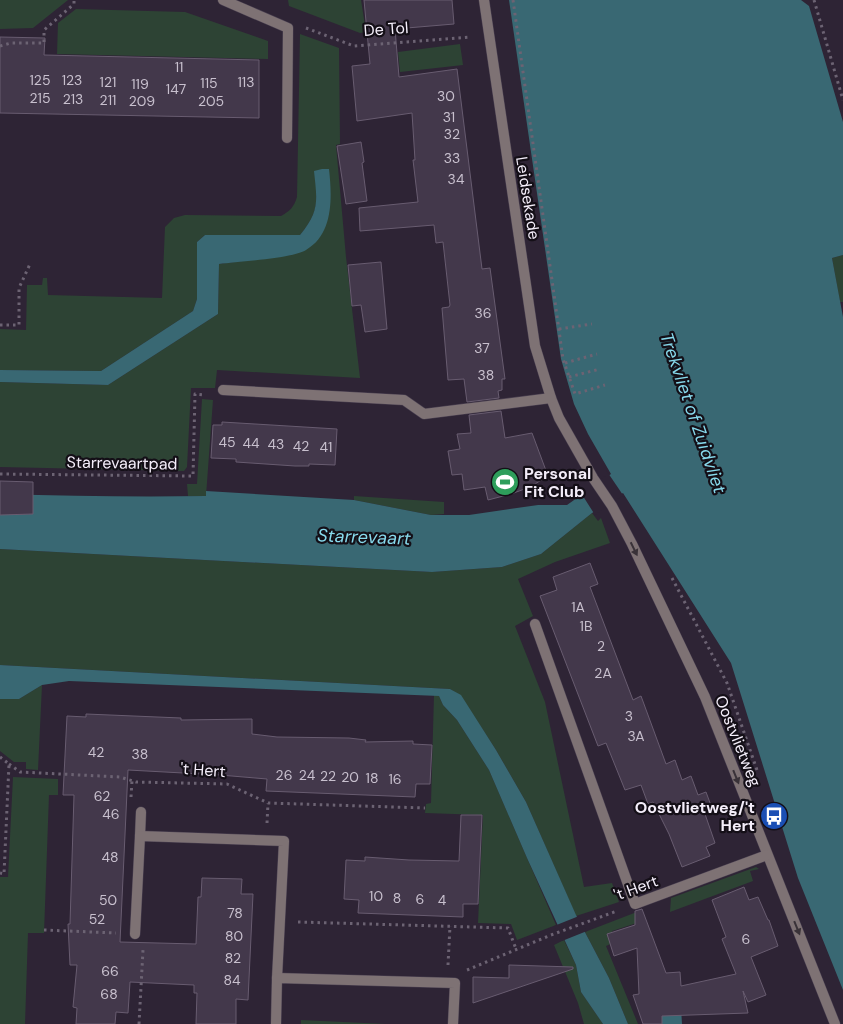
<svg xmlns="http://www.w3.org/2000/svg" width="843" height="1024" font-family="'DM Sans',sans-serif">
	<rect width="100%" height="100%" fill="#2e2435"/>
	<!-- green -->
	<g fill="#2d4334">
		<polygon points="0,0 68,0 33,28 0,29"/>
		<polygon points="288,0 361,0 366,32 360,33 289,6"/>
		<polygon points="76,9 185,12 268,41 268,59 57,54 58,23"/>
		<path d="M300,34L339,48L340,144L336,145L346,257L360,378L217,370L215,388H191L187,467L184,471L0,467V382L108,385L218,314L219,264L290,255L325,227L315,171C317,200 320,211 300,235H205L197,242V299L193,311L101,371L0,370V329L26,330L27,285H42L43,278H47L48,295L162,298L165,227L174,218L185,215L281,216C290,211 294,207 297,197Z"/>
		<polygon points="460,44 463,65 400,72 398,52"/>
		<polygon points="843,255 843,302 840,302 832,258"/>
		<polygon points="202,399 213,400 206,496 188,496 187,484 197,484"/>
		<polygon points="354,496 444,502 444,514 431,515 354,500"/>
		<polygon points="592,513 598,521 601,518 610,543 555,562 518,579 533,616 515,626 545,702 584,887 612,883 619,902 576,916 526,802 496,750 461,696 450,689 0,665 0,549 432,572 502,567 541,554"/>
		<polygon points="42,685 38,770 26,769 26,762 14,762 0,751 0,699 19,699"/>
		<polygon points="434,695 439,696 443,705 457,720 489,770 556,925 517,940 511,924 478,923 483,815 425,813 426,804 431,803"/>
		<polygon points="13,777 58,779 58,795 49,795 44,933 28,933 25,1024 0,1024 0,877 8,877"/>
		<polygon points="756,867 759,869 750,871 753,881 670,912 671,898"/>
		<polygon points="642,910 646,920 612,931 615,942 606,946 638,1024 628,1024 609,978 585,932"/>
		<polygon points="564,940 576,965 581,992 603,1024 584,1024 578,1003 554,945"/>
		<polygon points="301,1020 386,1024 301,1024"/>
	</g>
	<!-- water -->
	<g fill="#396873">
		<path d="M509,0H801L809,6L843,122V255L832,258L843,317V990L798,878L731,663L623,493L592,513L541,554L502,567L432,572L0,549V494C69,496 137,497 206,496V491L354,500L431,515H469L538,505H567L611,474L588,434L574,404L561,359Z"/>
		<path d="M322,169H329C332,196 334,234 306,250C291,259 240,261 219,264L218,314L108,385L0,382V370L101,371L193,311L197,299V242L205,235H300C320,211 317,200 314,171Z"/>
		<polygon points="0,665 450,689 461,695 496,750 526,802 576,915 609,978 628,1024 603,1024 581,992 576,965 527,858 489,770 457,720 443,705 439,696 69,681 42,685 19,699 0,699"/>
		<polygon points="647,1007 681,1008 682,1024 647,1024"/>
	</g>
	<!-- pier -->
	<g fill="#2e2435">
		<polygon points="606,470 625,498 622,496 595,515 581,493 608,474"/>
		<polygon points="579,916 587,931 562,941 554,926"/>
	</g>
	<!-- building -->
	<g fill="#43384b" stroke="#685c70">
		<polygon points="364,0 452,0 454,24 395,29 399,77 457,69 482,269 490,268 505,379 502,379 502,390 498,391 499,398 467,402 464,379 448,380 442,308 449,307 450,305 443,242 436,243 434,225 360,231 359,208 418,202 413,160 415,160 412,113 357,121 352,66 370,64"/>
		<polygon points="0,37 45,38 44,55 259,60 259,118 0,113"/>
		<polygon points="361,142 364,162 362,163 367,201 346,204 337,146"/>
		<polygon points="381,262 387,329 365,332 361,305 352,306 348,265"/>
		<polygon points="501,411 505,438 532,433 548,476 530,487 511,494 488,500 485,487 464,490 462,474 452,475 448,451 460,449 457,434 471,433 469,415"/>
		<polygon points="222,422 337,429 335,465 309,464 309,466 295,466 236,462 236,459 211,458 213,425 222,425"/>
		<polygon points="0,481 33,482 33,514 0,515"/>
		<polygon points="590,563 598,584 590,587 633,700 641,696 666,764 675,760 682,780 691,776 698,795 706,792 713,811 705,814 715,843 706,847 710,856 682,867 669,834 653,802 648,804 641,785 625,790 606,743 598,746 540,596 557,590 553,577"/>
		<polygon points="86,714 181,718 181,720 252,719 252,734 277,737 349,738 366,740 365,742 413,741 413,744 432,745 430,784 416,784 415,797 266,791 267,779 220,775 128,770 120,942 196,944 198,897 201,897 202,878 242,879 241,894 253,894 248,1000 236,999 236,1024 196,1024 197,993 194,993 194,985 130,982 128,1013 116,1012 115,1024 76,1024 77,1008 73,1007 77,965 70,965 68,924 70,924 74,795 63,795 67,716 86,717"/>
		<polygon points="461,815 482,815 478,904 463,904 463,917 358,913 359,900 344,899 346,860 365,861 365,857 409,860 459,861"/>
		<polygon points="744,887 749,900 758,897 768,920 769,920 778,946 751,957 766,995 748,1002 743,991 748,1013 662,1016 662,1024 643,1024 633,995 639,994 637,948 614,956 607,934 635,925 635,911 642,909 666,973 680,972 681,986 736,974 722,939 726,937 712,900"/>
		<polygon points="509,965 573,967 573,969 473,1003 473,977 509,978"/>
	</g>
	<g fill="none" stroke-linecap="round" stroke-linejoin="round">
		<!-- minor casing -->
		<g stroke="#4a4051" stroke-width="11">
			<g id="minor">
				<polyline points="223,0 288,28 287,138"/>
				<polyline points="484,0 535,346 551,398 559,418 593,478 612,506 632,544 705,697 835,1024"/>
				<polyline points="223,390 404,400 424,414 551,398"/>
				<polyline points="535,624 635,904 767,855"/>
				<polyline points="140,836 141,812"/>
				<polyline points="135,934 140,836 284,841 277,978"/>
				<polyline points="276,1024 277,978 455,983 453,1024"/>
			</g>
		</g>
		<!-- path -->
		<g stroke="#6c6373" stroke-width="3" stroke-dasharray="2.5 4" stroke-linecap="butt">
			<polyline points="513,0 563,359 575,394 605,385"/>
			<polyline points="814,0 843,100"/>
			<polyline points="306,28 354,46 471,37"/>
			<polyline points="0,46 11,43 44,43 44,30 74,4 74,0"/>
			<polyline points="0,325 19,325 19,288 30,264"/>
			<polyline points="559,329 592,324"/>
			<polyline points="565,363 597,354"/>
			<polyline points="569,377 600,369"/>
			<polyline points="0,474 193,476 195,394 204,395"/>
			<polyline points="672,578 727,683 758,773"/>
			<polyline points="0,757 9,764 4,874 0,873"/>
			<polyline points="9,764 20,772 120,777 136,782 227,784 268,803 425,808"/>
			<polyline points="131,797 132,781"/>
			<polyline points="267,823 268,803"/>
			<polyline points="298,922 508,928 516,949"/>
			<polyline points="44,930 116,933"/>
			<polyline points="448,965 450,926"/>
			<polyline points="467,970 551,935 617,911"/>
			<polyline points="139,1024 143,950"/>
		</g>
		<!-- minor -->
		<use href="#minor" stroke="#7e7274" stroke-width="10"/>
	</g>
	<!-- one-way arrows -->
	<defs><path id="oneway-solid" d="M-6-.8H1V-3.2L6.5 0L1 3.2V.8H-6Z" transform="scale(1.25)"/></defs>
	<g fill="#393238">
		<use href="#oneway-solid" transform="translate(634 549) rotate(64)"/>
		<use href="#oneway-solid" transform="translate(736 777) rotate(68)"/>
		<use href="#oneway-solid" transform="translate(797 928) rotate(68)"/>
	</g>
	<!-- icons -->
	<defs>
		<g id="stadium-disc" transform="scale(1.4375)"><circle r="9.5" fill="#2e9e5b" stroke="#140f17"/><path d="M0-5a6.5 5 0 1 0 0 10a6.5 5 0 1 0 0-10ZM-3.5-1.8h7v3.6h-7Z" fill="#fff"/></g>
		<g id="bus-disc" transform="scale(1.4375)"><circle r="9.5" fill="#1a4fb4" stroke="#140f17"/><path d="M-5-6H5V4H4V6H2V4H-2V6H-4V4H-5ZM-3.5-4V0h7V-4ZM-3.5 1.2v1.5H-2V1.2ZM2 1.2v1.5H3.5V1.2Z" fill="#fff"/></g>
	</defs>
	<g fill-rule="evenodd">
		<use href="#stadium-disc" x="505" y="482"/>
		<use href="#bus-disc" x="774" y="816"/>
	</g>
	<g text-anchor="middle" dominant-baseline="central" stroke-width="4.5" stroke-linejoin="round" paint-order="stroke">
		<!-- number labels -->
		<g font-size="14" fill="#c8c0ce">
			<text x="179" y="67">11</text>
			<text x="40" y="80">125</text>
			<text x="72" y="80">123</text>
			<text x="108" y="82">121</text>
			<text x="246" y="82">113</text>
			<text x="209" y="83">115</text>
			<text x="140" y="84">119</text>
			<text x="176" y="89">147</text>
			<text x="446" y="96">30</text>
			<text x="40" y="98">215</text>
			<text x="73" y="99">213</text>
			<text x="108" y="100">211</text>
			<text x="142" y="101">209</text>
			<text x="211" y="101">205</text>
			<text x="449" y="117">31</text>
			<text x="452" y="134">32</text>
			<text x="452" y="158">33</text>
			<text x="456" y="179">34</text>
			<text x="483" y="313">36</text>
			<text x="482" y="348">37</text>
			<text x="486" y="375">38</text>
			<text x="227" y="442">45</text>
			<text x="251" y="443">44</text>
			<text x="276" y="444">43</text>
			<text x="301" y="446">42</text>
			<text x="326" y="447">41</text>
			<text x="578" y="607">1A</text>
			<text x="586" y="626">1B</text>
			<text x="601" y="646">2</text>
			<text x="603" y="673">2A</text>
			<text x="629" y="716">3</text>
			<text x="636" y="736">3A</text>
			<text x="96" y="752">42</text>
			<text x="140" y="754">38</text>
			<text x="284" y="775">26</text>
			<text x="307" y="775">24</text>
			<text x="328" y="776">22</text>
			<text x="350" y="777">20</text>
			<text x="372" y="778">18</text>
			<text x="395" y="779">16</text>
			<text x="102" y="796">62</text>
			<text x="111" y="814">46</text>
			<text x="110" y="857">48</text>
			<text x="376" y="896">10</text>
			<text x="397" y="898">8</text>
			<text x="420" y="899">6</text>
			<text x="108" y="900">50</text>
			<text x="442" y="900">4</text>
			<text x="235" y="913">78</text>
			<text x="97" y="919">52</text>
			<text x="234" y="936">80</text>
			<text x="746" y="939">6</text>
			<text x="233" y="958">82</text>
			<text x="110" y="971">66</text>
			<text x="232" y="980">84</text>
			<text x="109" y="994">68</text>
		</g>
		<!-- street labels -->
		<g font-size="16" fill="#f4eefa" stroke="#140f17">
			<text transform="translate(386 29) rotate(-4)">De Tol</text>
			<text transform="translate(528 198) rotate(81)">Leidsekade</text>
			<text transform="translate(122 463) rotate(1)">Starrevaartpad</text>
			<text transform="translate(738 741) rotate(68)">Oostvlietweg</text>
			<text transform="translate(203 770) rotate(4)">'t Hert</text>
			<text transform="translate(636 888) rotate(-20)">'t Hert</text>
		</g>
		<!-- poi labels -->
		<g font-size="16" font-weight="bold" fill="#f4eefa" stroke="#140f17" text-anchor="start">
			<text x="524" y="473">Personal<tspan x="524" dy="18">Fit Club</tspan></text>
			<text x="755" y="807" text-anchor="end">Oostvlietweg/'t<tspan x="755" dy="18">Hert</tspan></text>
		</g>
		<!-- water labels -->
		<g font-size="18" font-style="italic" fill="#87d9ec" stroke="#140f17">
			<text transform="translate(693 413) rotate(71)">Trekvliet of Zuidvliet</text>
			<text transform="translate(364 537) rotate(2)">Starrevaart</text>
		</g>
	</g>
</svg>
